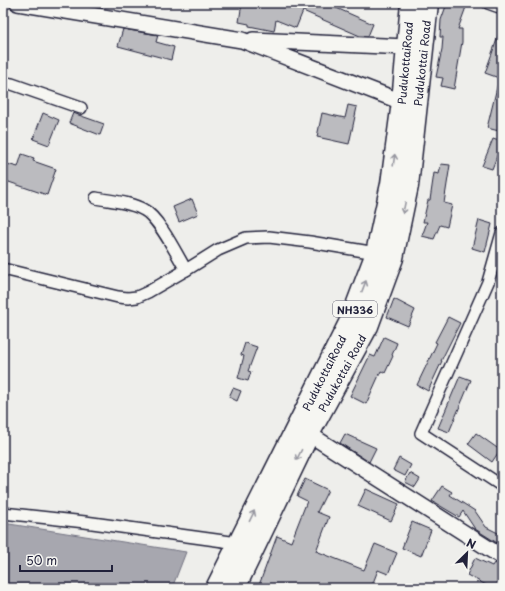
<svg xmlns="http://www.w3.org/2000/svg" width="505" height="591" font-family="'Playpen Sans',sans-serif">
	<rect width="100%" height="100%" fill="#eeeeeb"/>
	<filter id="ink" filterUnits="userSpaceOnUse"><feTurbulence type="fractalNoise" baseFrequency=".025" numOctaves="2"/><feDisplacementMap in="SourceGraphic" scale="8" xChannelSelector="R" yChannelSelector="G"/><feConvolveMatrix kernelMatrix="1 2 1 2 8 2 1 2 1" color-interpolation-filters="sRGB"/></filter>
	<g filter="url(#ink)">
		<!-- water -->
		<polygon fill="#a7a7af" stroke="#727281" points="3,523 186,552 172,588 3,588"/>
		<!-- building -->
		<g fill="#bbbbbf" stroke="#22223b">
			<polygon points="242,3 325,3 373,24 368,36 360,36 303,11 296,28 276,20 274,31 249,26 249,24 239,22"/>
			<polygon points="450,3 454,3 466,7 458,29 462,29 462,42 454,89 441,86 443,78 436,77 442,49 443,37 440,37 441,20 446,6 448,7"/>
			<polygon points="501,28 502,70 499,78 485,73"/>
			<polygon points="123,29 158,35 156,42 174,47 171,60 118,46"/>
			<polygon points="498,83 502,83 502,120 499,131 487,128"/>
			<polygon points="348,105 357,107 349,144 317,137 322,113 345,118"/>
			<polygon points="43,113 59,120 49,145 33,139"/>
			<polygon points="73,113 104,124 100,135 69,123"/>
			<polygon points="493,139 502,142 502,143 492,169 482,166"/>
			<polygon points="22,154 34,158 33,161 56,169 47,195 3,180 3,163 18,167"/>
			<polygon points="441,164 450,165 444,203 452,205 447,227 440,225 434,239 422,236 427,222 423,222 428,200 430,200 434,173 439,174"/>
			<polygon points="192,199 198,214 179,222 173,207"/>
			<polygon points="479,220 492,224 485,252 472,248"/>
			<polygon points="394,299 415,310 408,326 387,317"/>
			<polygon points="448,317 460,323 441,361 442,361 428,391 417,385 437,343 435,342"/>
			<polygon points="384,337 397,343 392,355 393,356 385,373 381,371 366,404 350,396 370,355 375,357"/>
			<polygon points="245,343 257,347 248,371 251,372 248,381 238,378 244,356 241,355"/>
			<polygon points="460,376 471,380 449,432 438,428"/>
			<polygon points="233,388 241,391 237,401 229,397"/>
			<polygon points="476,433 500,450 492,462 468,444"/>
			<polygon points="345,434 376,448 369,462 340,443"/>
			<polygon points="399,458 411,465 405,476 393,470"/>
			<polygon points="410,473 420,479 415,487 405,482"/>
			<polygon points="305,479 328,490 317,512 329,517 316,551 364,570 375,544 397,553 388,574 378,570 371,588 258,588 277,536 291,542 307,501 297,496"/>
			<polygon points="442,486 452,492 450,495 475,511 486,527 502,535 502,546 475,529 463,511 459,517 432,501"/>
			<polygon points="366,489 399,504 391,521 358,506"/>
			<polygon points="412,522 431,530 421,556 402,548"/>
			<polygon points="475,558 492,566 494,563 502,566 502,588 492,588 467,575"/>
		</g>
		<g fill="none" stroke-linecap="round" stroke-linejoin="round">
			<!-- street casing -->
			<g stroke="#22223b" stroke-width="14">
				<g id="street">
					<polyline points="488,3 502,8"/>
					<polyline points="3,83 12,84 81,108"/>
					<path d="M96,198C111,201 131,202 144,210C159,218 177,255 186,270"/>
					<polyline points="502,233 488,282 421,433 502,486"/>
					<polyline points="3,269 118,297 128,298 137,297 148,292 186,270 218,250 246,238 269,237 310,242 376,253"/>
					<polyline points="3,513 85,522 238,543"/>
				</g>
			</g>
			<!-- secondary casing -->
			<g stroke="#22223b" stroke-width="18">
				<g id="secondary">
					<polyline points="18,3 242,40 402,102"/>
					<polyline points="253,40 406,47"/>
					<polyline points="300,431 309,434 502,557"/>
				</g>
			</g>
			<!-- highway casing -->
			<g stroke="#22223b" stroke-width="23">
				<g id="highway">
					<polyline points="216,588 351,319 376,253 391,184 402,102 411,3"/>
					<polyline points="235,588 309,434 368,326 393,258 408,186 428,3"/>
				</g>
			</g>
			<!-- street -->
			<use href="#street" stroke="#f6f6f2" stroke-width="11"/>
			<!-- secondary -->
			<use href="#secondary" stroke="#f6f6f2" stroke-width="15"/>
			<!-- highway -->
			<use href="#highway" stroke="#f6f6f2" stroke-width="20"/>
		</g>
		<!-- one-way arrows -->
		<defs><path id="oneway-shaft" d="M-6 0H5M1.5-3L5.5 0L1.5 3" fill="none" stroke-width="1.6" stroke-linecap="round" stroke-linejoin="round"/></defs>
		<g stroke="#9797a0">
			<use href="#oneway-shaft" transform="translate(394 160) rotate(-82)"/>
			<use href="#oneway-shaft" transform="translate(404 208) rotate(102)"/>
			<use href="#oneway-shaft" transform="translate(364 286) rotate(-69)"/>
			<use href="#oneway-shaft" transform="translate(299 455) rotate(116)"/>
			<use href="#oneway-shaft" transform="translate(252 516) rotate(-64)"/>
		</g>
	</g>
	<g text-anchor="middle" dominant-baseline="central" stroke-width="3.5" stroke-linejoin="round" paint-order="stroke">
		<!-- shield labels -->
		<rect fill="#f6f6f2" stroke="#626272" stroke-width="1" x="333" y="301" width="44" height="16" rx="3"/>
		<g font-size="10" font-weight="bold" fill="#22223b">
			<text x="355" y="309">NH336</text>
		</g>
		<!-- street labels -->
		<g font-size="11" fill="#22223b" stroke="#f6f6f2">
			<text transform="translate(405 63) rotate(-85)">PudukottaiRoad</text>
			<text transform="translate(422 63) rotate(-84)">Pudukottai Road</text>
			<text transform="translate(324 373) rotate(-63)">PudukottaiRoad</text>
			<text transform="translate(342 373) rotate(-61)">Pudukottai Road</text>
		</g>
	</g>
	<!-- margin -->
	<rect width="505" height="591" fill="none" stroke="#f6f6f2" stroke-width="16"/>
	<rect x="8" y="8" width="489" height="575" fill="none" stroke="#22223b" stroke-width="1.5" filter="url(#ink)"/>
	<!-- north arrow -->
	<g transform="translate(467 553) rotate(24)" stroke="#f6f6f2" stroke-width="3" paint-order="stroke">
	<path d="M0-3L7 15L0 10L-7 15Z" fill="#22223b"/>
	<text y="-6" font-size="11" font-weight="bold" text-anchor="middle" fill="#22223b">N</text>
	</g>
	<!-- scale -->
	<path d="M20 565v6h92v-6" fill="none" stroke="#22223b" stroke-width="2"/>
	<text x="26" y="565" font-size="12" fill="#22223b" stroke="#f6f6f2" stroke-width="3" paint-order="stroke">50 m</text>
</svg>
